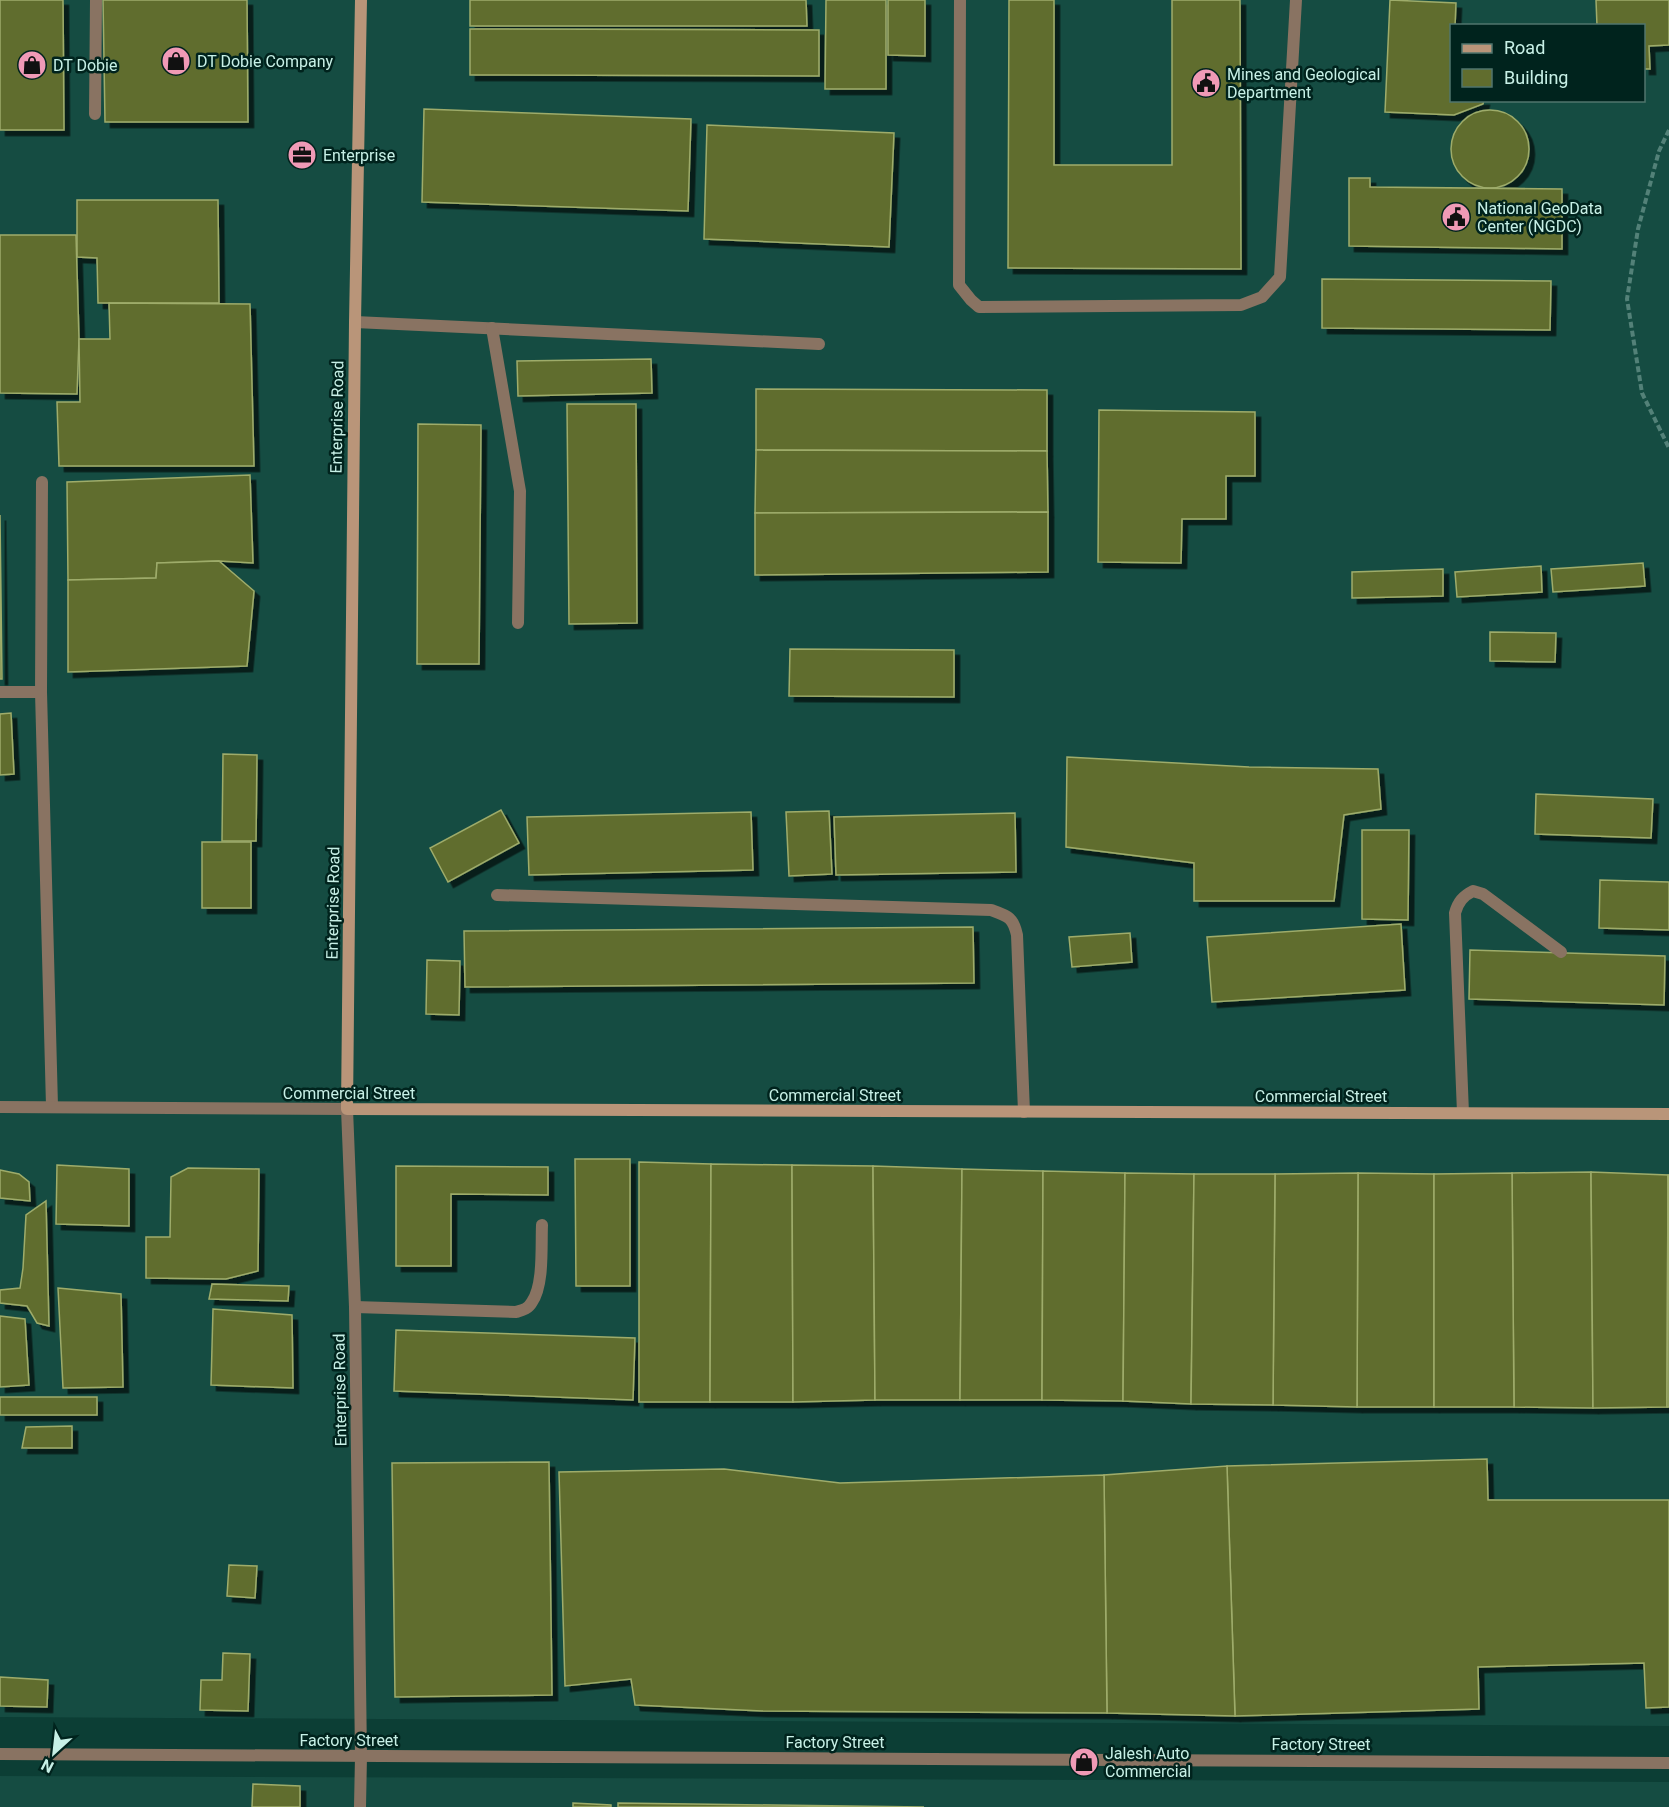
<svg xmlns="http://www.w3.org/2000/svg" width="1669" height="1807" font-family="Roboto,sans-serif">
	<defs>
		<filter id="shadow"><feDropShadow dx="5.5" dy="5.5" stdDeviation="0" flood-color="#0009"/></filter>
	</defs>
	<rect width="100%" height="100%" fill="#0c3e35"/>
	<!-- built -->
	<g fill="#154c42" fill-rule="evenodd">
		<path d="M0,0H1669V1726L0,1717ZM1452,26H1644V100H1452Z"/>
		<polygon points="0,1776 1669,1782 1669,1807 0,1807"/>
	</g>
	<!-- building -->
	<g fill="#616d2e" stroke="#9eac6b" stroke-width="1.5" filter="url(#shadow)">
		<polygon points="0,0 63,0 64,130 0,130"/>
		<polygon points="103,0 247,0 248,122 105,122"/>
		<polygon points="470,0 806,0 807,26 470,26"/>
		<polygon points="826,0 886,0 886,89 825,89"/>
		<polygon points="888,0 925,0 925,56 888,55"/>
		<polygon points="1009,0 1054,0 1054,165 1172,165 1172,0 1240,0 1241,269 1008,268"/>
		<polygon points="1390,0 1456,3 1455,26 1452,26 1452,100 1484,100 1483,104 1454,115 1385,112"/>
		<polygon points="1596,0 1669,0 1669,45 1649,46 1650,69 1644,69 1644,26 1597,26"/>
		<polygon points="470,29 819,30 819,76 470,75"/>
		<polygon points="424,109 691,119 688,211 422,202"/>
		<circle cx="1490" cy="149" r="39"/>
		<polygon points="707,125 894,133 889,247 704,239"/>
		<polygon points="1349,178 1370,178 1370,187 1562,189 1562,249 1349,246"/>
		<polygon points="77,200 218,200 219,303 98,303 97,258 77,257"/>
		<polygon points="0,235 76,235 79,339 77,394 0,393"/>
		<polygon points="1322,279 1551,281 1550,330 1322,328"/>
		<polygon points="109,303 250,304 254,466 59,466 57,402 80,402 79,339 110,339"/>
		<polygon points="651,359 652,393 518,396 517,361"/>
		<polygon points="756,389 1047,390 1047,451 756,450"/>
		<polygon points="567,404 636,404 637,623 569,624"/>
		<polygon points="1099,410 1255,412 1255,476 1226,476 1226,519 1182,519 1181,563 1098,562"/>
		<polygon points="418,424 481,425 479,664 417,664"/>
		<polygon points="756,450 1047,451 1048,512 755,513"/>
		<polygon points="250,475 253,563 219,561 157,563 156,578 68,580 67,482"/>
		<polygon points="1048,512 1048,572 755,575 755,513"/>
		<polygon points="0,515 2,679 0,679"/>
		<polygon points="219,561 254,591 247,666 68,672 68,580 156,578 157,563"/>
		<polygon points="1643,563 1645,586 1553,592 1551,569"/>
		<polygon points="1541,566 1542,592 1457,597 1455,572"/>
		<polygon points="1443,569 1443,596 1352,598 1352,572"/>
		<polygon points="1490,632 1556,633 1555,662 1490,661"/>
		<polygon points="790,649 954,650 954,697 789,696"/>
		<polygon points="11,713 14,774 0,775 0,714"/>
		<polygon points="223,754 257,755 256,841 222,841"/>
		<polygon points="1067,757 1249,767 1378,769 1381,809 1344,815 1334,901 1194,901 1194,863 1066,847"/>
		<polygon points="1536,794 1653,799 1651,838 1535,834"/>
		<polygon points="501,810 519,843 448,882 430,848"/>
		<polygon points="829,811 832,874 789,876 786,812"/>
		<polygon points="751,812 753,870 529,875 527,817"/>
		<polygon points="1015,813 1016,872 836,875 834,817"/>
		<polygon points="1362,830 1409,830 1408,920 1362,919"/>
		<rect x="202" y="842" width="49" height="66"/>
		<polygon points="1600,880 1669,882 1669,930 1599,928"/>
		<polygon points="1401,924 1405,990 1212,1002 1207,937"/>
		<polygon points="973,927 974,983 465,987 464,931"/>
		<polygon points="1130,933 1132,962 1072,967 1069,937"/>
		<polygon points="1470,950 1665,956 1664,1005 1469,999"/>
		<polygon points="427,960 460,961 459,1015 426,1014"/>
		<polygon points="575,1159 630,1159 630,1286 576,1286"/>
		<polygon points="639,1162 711,1164 710,1402 639,1402"/>
		<polygon points="711,1164 792,1165 793,1402 710,1402"/>
		<polygon points="57,1165 129,1169 129,1226 56,1224"/>
		<polygon points="792,1165 873,1166 875,1400 793,1402"/>
		<polygon points="396,1166 548,1167 548,1195 451,1194 451,1266 396,1266"/>
		<polygon points="873,1166 962,1169 960,1400 875,1400"/>
		<polygon points="188,1168 259,1169 258,1271 226,1279 146,1278 146,1237 170,1237 171,1177"/>
		<polygon points="962,1169 1043,1171 1042,1400 960,1400"/>
		<polygon points="0,1170 19,1174 29,1182 30,1201 0,1198"/>
		<polygon points="1043,1171 1125,1173 1123,1401 1042,1400"/>
		<polygon points="1591,1172 1593,1408 1514,1407 1512,1173"/>
		<polygon points="1591,1172 1668,1175 1667,1407 1593,1408"/>
		<polygon points="1125,1173 1194,1174 1191,1404 1123,1401"/>
		<polygon points="1358,1173 1434,1174 1434,1407 1357,1407"/>
		<polygon points="1358,1173 1357,1407 1273,1405 1275,1174"/>
		<polygon points="1512,1173 1514,1407 1434,1407 1434,1174"/>
		<polygon points="1194,1174 1275,1174 1273,1405 1191,1404"/>
		<polygon points="1668,1175 1669,1175 1669,1407 1667,1407"/>
		<polygon points="46,1201 49,1326 37,1323 27,1306 0,1303 0,1290 20,1288 23,1268 26,1215"/>
		<polygon points="212,1284 289,1286 288,1301 209,1299"/>
		<polygon points="58,1288 121,1294 123,1387 63,1388"/>
		<polygon points="213,1309 292,1315 293,1388 211,1385"/>
		<polygon points="0,1316 25,1319 29,1385 0,1387"/>
		<polygon points="396,1330 635,1338 633,1400 394,1391"/>
		<rect x="0" y="1397" width="97" height="18"/>
		<polygon points="72,1426 72,1448 22,1448 26,1427"/>
		<polygon points="1487,1459 1488,1500 1669,1500 1669,1707 1646,1708 1644,1663 1478,1667 1479,1709 1235,1716 1227,1466"/>
		<polygon points="549,1462 552,1695 395,1697 392,1463"/>
		<polygon points="1227,1466 1235,1716 1107,1713 1104,1475"/>
		<polygon points="724,1469 840,1483 1104,1475 1107,1713 762,1711 635,1705 631,1679 565,1686 559,1472"/>
		<polygon points="229,1565 257,1566 255,1598 227,1596"/>
		<polygon points="223,1653 250,1654 248,1711 200,1710 201,1680 222,1680"/>
		<polygon points="0,1677 48,1680 47,1707 0,1706"/>
		<polygon points="253,1784 300,1786 300,1807 252,1807"/>
		<polygon points="573,1803 611,1805 611,1807 573,1807"/>
		<polygon points="618,1803 924,1807 618,1807"/>
	</g>
	<g fill="none" stroke-linecap="round" stroke-linejoin="round">
		<!-- path -->
		<polyline stroke="#538178" stroke-width="4" stroke-dasharray="6 3" stroke-linecap="butt" points="1669,130 1659,151 1638,229 1627,299 1642,393 1669,448"/>
		<!-- lane -->
		<g stroke="#897362" stroke-width="12">
			<polyline points="960,0 959,285 971,300 979,307 1241,305 1262,297 1280,277 1296,0"/>
			<polyline points="95,114 96,0"/>
			<polyline points="355,322 819,344"/>
			<polyline points="492,328 520,491 518,623"/>
			<polyline points="42,482 41,692 52,1106"/>
			<polyline points="0,692 41,692"/>
			<path d="M497,895L991,910C1008,916 1013,917 1017,935L1024,1112"/>
			<path d="M1463,1113L1455,913C1458,902 1463,896 1473,891L1483,894L1561,952"/>
			<path d="M355,1307L516,1312C523,1310 528,1309 532,1302C544,1285 541,1246 542,1225"/>
			<polyline points="360,1807 361,1756"/>
		</g>
		<!-- street -->
		<g stroke="#897362" stroke-width="12">
			<polyline points="0,1107 347,1109 355,1307 361,1756"/>
			<polyline points="0,1754 1669,1763"/>
		</g>
		<!-- secondary -->
		<polyline stroke="#b99579" stroke-width="12" points="361,0 355,322 347,1109 1669,1114"/>
	</g>
	<!-- icons -->
	<defs>
		<g id="shop-disc" transform="scale(1.5)"><circle r="9.5" fill="#f09ab6" stroke="#00231d"/><path d="M-5-2.5h2.3a2.7 3.5 0 0 1 5.4 0H5L5.5 6h-11ZM-1.5-2.5h3a1.5 2.3 0 0 0-3 0Z" fill="#111"/></g>
		<g id="civic-disc" transform="scale(1.5)"><circle r="9.5" fill="#f09ab6" stroke="#00231d"/><path d="M-.6-6.5H3V-4.5H.6V-3L4-1V1h2V6H-6V1h2V-1L-.6-3ZM-1.2 2.5V6h2.4V2.5Z" fill="#111"/></g>
		<g id="office-disc" transform="scale(1.5)"><circle r="9.5" fill="#f09ab6" stroke="#00231d"/><path d="M-6-3h4V-5.5h4V-3h4V5H-6ZM-1-4.5V-3h2v-1.5ZM-6 0V1H6V0Z" fill="#111"/></g>
	</defs>
	<g fill-rule="evenodd">
		<use href="#shop-disc" x="176" y="61"/>
		<use href="#shop-disc" x="32" y="65"/>
		<use href="#civic-disc" x="1206" y="83"/>
		<use href="#office-disc" x="302" y="155"/>
		<use href="#civic-disc" x="1456" y="217"/>
		<use href="#shop-disc" x="1084" y="1762"/>
	</g>
	<g text-anchor="middle" dominant-baseline="central" stroke-width="5" stroke-linejoin="round" paint-order="stroke">
		<!-- poi labels -->
		<g font-size="16" fill="#c7f0e6" stroke="#00231d" text-anchor="start">
			<text x="197" y="61">DT Dobie Company</text>
			<text x="53" y="65">DT Dobie</text>
			<text x="1227" y="74">Mines and Geological<tspan x="1227" dy="18">Department</tspan></text>
			<text x="323" y="155">Enterprise</text>
			<text x="1477" y="208">National GeoData<tspan x="1477" dy="18">Center (NGDC)</tspan></text>
			<text x="1105" y="1753">Jalesh Auto<tspan x="1105" dy="18">Commercial</tspan></text>
		</g>
		<!-- street labels -->
		<g font-size="16" fill="#c7f0e6" stroke="#00231d">
			<text transform="translate(337 417) rotate(-89)">Enterprise Road</text>
			<text transform="translate(333 903) rotate(-89)">Enterprise Road</text>
			<text x="349" y="1093">Commercial Street</text>
			<text x="835" y="1095">Commercial Street</text>
			<text x="1321" y="1096">Commercial Street</text>
			<text transform="translate(340 1390) rotate(-91)">Enterprise Road</text>
			<text x="349" y="1740">Factory Street</text>
			<text x="835" y="1742">Factory Street</text>
			<text x="1321" y="1744">Factory Street</text>
		</g>
	</g>
	<!-- legend -->
	<rect x="1450" y="24" width="195" height="78" fill="#00231d" stroke="#50756d" stroke-width="1.5"/>
	<rect x="1462" y="44" width="30" height="9" fill="#b99579" stroke="#50756d" stroke-width="1.5"/>
	<text x="1504" y="54" font-size="18" fill="#c7f0e6">Road</text>
	<rect x="1462" y="69" width="30" height="18" fill="#616d2e" stroke="#50756d" stroke-width="1.5"/>
	<text x="1504" y="84" font-size="18" fill="#c7f0e6">Building</text>
	<!-- north arrow -->
	<g transform="translate(54 1753) rotate(207)" stroke="#00231d" stroke-width="4.5" paint-order="stroke">
	<path d="M0-4.5L10 22L0 15L-10 22Z" fill="#c7f0e6"/>
	<text y="-9" font-size="16" font-weight="bold" text-anchor="middle" fill="#c7f0e6">N</text>
	</g>
</svg>
